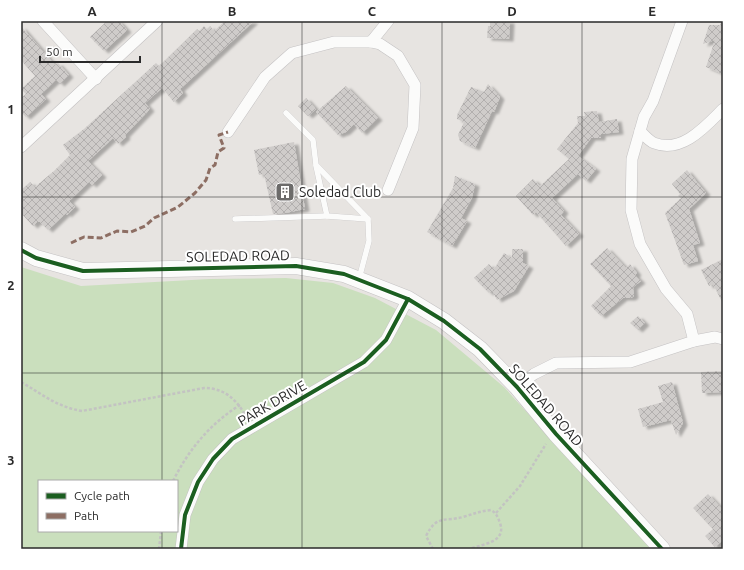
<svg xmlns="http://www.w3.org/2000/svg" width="744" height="570" font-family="Ubuntu,sans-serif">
	<defs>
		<pattern id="building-cross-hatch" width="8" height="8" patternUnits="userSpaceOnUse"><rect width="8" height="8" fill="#cfccca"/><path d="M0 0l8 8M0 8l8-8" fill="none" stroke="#b2afae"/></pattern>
		<filter id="shadow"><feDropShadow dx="4.5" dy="2.5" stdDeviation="1" flood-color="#0004"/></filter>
	</defs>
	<rect width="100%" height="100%" fill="#e7e4e1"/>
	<!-- park -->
	<path fill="#cadfbd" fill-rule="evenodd" d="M21,267L81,286L210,279L286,278L333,283L375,298L436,330L504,387L651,549H21ZM39,481H177V531H39Z"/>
	<!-- building -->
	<g fill="url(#building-cross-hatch)" filter="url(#shadow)">
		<polygon points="107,21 119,21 127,30 104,51 90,37"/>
		<polygon points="225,21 254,21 180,89 183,93 174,102 162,88 145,103 150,109 125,135 126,137 118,144 113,138 88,161 102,175 92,185 89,182 69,201 75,207 67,215 66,213 48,230 40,222 37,222 33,226 21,213 21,190 30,182 35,187 54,171 70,155 63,145 84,129 156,63 159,66 197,29 199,31 204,26 207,29 210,26 214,31"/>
		<polygon points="490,21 510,21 509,39 487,38 488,26 490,26"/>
		<polygon points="721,23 723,23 723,74 706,67 715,40 703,44 709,25 720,25"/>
		<polygon points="21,26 55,65 58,63 69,75 60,84 56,80 41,94 46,99 26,117 21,112 21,98 26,94 21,89 35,76 21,60"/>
		<polygon points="488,84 500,97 494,112 492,111 475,148 460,141 458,135 464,122 457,119 457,115 471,87 484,92"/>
		<polygon points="346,86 378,118 362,133 354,124 346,132 338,135 316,112"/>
		<polygon points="306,98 316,109 308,116 298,106"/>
		<polygon points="597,111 599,122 617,119 619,132 601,134 601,138 591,138 578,156 596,169 586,181 578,174 552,198 564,211 561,215 579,234 566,246 536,212 533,215 516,196 533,179 540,186 569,159 557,149 578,123 577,116 585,116 584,112"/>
		<polygon points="294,142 305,209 285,213 273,214 264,174 259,175 254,150"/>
		<polygon points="687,170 706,193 689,209 700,243 693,245 698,261 684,265 665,213 681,198 678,196 680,194 672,184"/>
		<polygon points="455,176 475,184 472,198 461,218 467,221 452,246 427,232 453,188"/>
		<polygon points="607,248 626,268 630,264 637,273 635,275 641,281 633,287 634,296 631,298 623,298 601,316 591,306 611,286 590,264"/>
		<polygon points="512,249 523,249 523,263 529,266 514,291 497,300 492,290 489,293 474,278 489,264 494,269 504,253 512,258"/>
		<polygon points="723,259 723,304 713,284 709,286 701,270"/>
		<polygon points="638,316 645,323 638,330 630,323"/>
		<polygon points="723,371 723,392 702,393 701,372"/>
		<polygon points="672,382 683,423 676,435 671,420 643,427 638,409 663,402 658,386"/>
		<polygon points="708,494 723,510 723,540 715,547 705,536 713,529 693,508"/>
	</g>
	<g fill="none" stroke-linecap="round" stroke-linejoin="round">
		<!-- lane casing -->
		<g stroke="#c4c2c3" stroke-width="6">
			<g id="lane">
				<polyline points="286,113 313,140 316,165 368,219 369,241 359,279"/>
				<polyline points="316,166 327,216 368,219"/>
				<polyline points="235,219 327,216"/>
			</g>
		</g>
		<!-- street casing -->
		<g stroke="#c4c2c3" stroke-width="12">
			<g id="street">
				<polyline points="43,21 96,79"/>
				<polyline points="682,21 653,101 644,117 632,159 631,210 640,244 666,289 687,314 694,341"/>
				<polyline points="371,42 388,21"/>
				<path d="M640,131C644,135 649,141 654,143C682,154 706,126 723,109"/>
				<polyline points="228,132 265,77 292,53 334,42 371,42 380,44 398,56 415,85 413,128 388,190"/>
				<polyline points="21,147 157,21"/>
				<polyline points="517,387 534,374 556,363 630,362 694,341 715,337 723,339"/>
				<polyline points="181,549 185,515 198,482 213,459 232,439 364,362 386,340 408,299"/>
			</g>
		</g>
		<!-- secondary casing -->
		<g stroke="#c4c2c3" stroke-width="17">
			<polyline id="secondary" points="21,250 36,258 83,271 296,266 344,274 408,299 444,321 480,349 517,387 556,434 662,549"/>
		</g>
		<!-- path -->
		<g stroke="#c3c3c2" stroke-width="2.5" stroke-dasharray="3 2" stroke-linecap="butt">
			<path d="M21,382C42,394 57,407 82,411L204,388C225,388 237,400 247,418"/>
			<path d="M173,481C189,449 210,424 240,405"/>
			<polyline points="496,513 520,486 546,444"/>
			<polyline points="159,549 161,531"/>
			<path d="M433,549L426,536C437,514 445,522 463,517C473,514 481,511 491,510C496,513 498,517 500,523C507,543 481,544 470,549"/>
		</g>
		<!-- lane -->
		<use href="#lane" stroke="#fbfbfa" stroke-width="5.5"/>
		<!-- street -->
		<use href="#street" stroke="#fbfbfa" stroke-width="11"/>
		<!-- secondary -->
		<use href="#secondary" stroke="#fbfbfa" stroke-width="16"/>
		<!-- quiet -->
		<polyline stroke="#8d6e63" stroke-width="3" stroke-dasharray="6 3" stroke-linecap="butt" points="71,243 84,237 101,238 117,231 131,232 145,226 154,218 178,207 195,193 206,180 210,168 215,165 218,152 224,148 219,135 228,132"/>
		<!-- cycleway casing -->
		<g stroke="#fff" stroke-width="6">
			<g id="cycleway">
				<polyline points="21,250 36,258 83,271 296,266 344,274 408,299 444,321 480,349 517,387 556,434 662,549"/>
				<polyline points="181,549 185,515 198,482 213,459 232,439 364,362 386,340 408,299"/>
			</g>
		</g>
		<!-- cycleway -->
		<use href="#cycleway" stroke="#1b5e20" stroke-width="4"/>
	</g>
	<!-- grid -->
	<path fill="none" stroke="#2a2a2a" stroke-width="1" stroke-opacity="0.55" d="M162,21V481M302,21V549M442,21V549M582,21V549M21,197H723M21,373H723M162,531V549"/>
	<!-- icons -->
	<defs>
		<g id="building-square" transform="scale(1)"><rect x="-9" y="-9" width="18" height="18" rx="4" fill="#6c6b6a" stroke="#fff"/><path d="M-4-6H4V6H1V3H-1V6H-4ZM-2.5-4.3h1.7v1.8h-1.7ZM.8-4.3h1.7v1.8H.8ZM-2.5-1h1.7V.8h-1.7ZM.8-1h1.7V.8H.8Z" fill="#fff"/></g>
	</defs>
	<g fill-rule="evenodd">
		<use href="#building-square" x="285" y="192"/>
	</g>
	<g text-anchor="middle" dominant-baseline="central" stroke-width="4" stroke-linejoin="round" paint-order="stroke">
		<!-- poi labels -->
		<g font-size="14" fill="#2a2a2a" stroke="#fff" text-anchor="start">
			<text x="299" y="192">Soledad Club</text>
		</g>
		<!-- street labels -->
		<g font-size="14" fill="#2a2a2a" stroke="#fff">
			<text transform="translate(238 256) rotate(-1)">SOLEDAD ROAD</text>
			<text transform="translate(272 403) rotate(-30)">PARK DRIVE</text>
			<text transform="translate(546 405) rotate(49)">SOLEDAD ROAD</text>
		</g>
	</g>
	<!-- border -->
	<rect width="744" height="570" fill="none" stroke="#ffffff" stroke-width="44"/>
	<!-- legend -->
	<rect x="38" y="480" width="140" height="52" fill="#ffffff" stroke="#aaaaaa"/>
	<rect x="46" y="493" width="20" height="6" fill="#1b5e20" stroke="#aaaaaa"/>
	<text x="74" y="500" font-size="12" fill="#2a2a2a">Cycle path</text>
	<rect x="46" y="513" width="20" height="6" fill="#8d6e63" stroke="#aaaaaa"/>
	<text x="74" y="520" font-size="12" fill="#2a2a2a">Path</text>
	<!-- scale -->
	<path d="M40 56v6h100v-6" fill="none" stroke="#2a2a2a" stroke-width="2"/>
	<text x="46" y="56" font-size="12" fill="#2a2a2a" stroke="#ffffff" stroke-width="3" paint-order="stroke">50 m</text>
	<rect x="22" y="22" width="700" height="526" fill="none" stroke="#2a2a2a" stroke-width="1.5"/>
	<g font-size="13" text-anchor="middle" font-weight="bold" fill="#2a2a2a">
		<text x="92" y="16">A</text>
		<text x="232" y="16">B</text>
		<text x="372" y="16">C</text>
		<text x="512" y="16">D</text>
		<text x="652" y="16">E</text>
		<text x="11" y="114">1</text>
		<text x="11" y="290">2</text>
		<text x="11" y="465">3</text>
	</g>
</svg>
